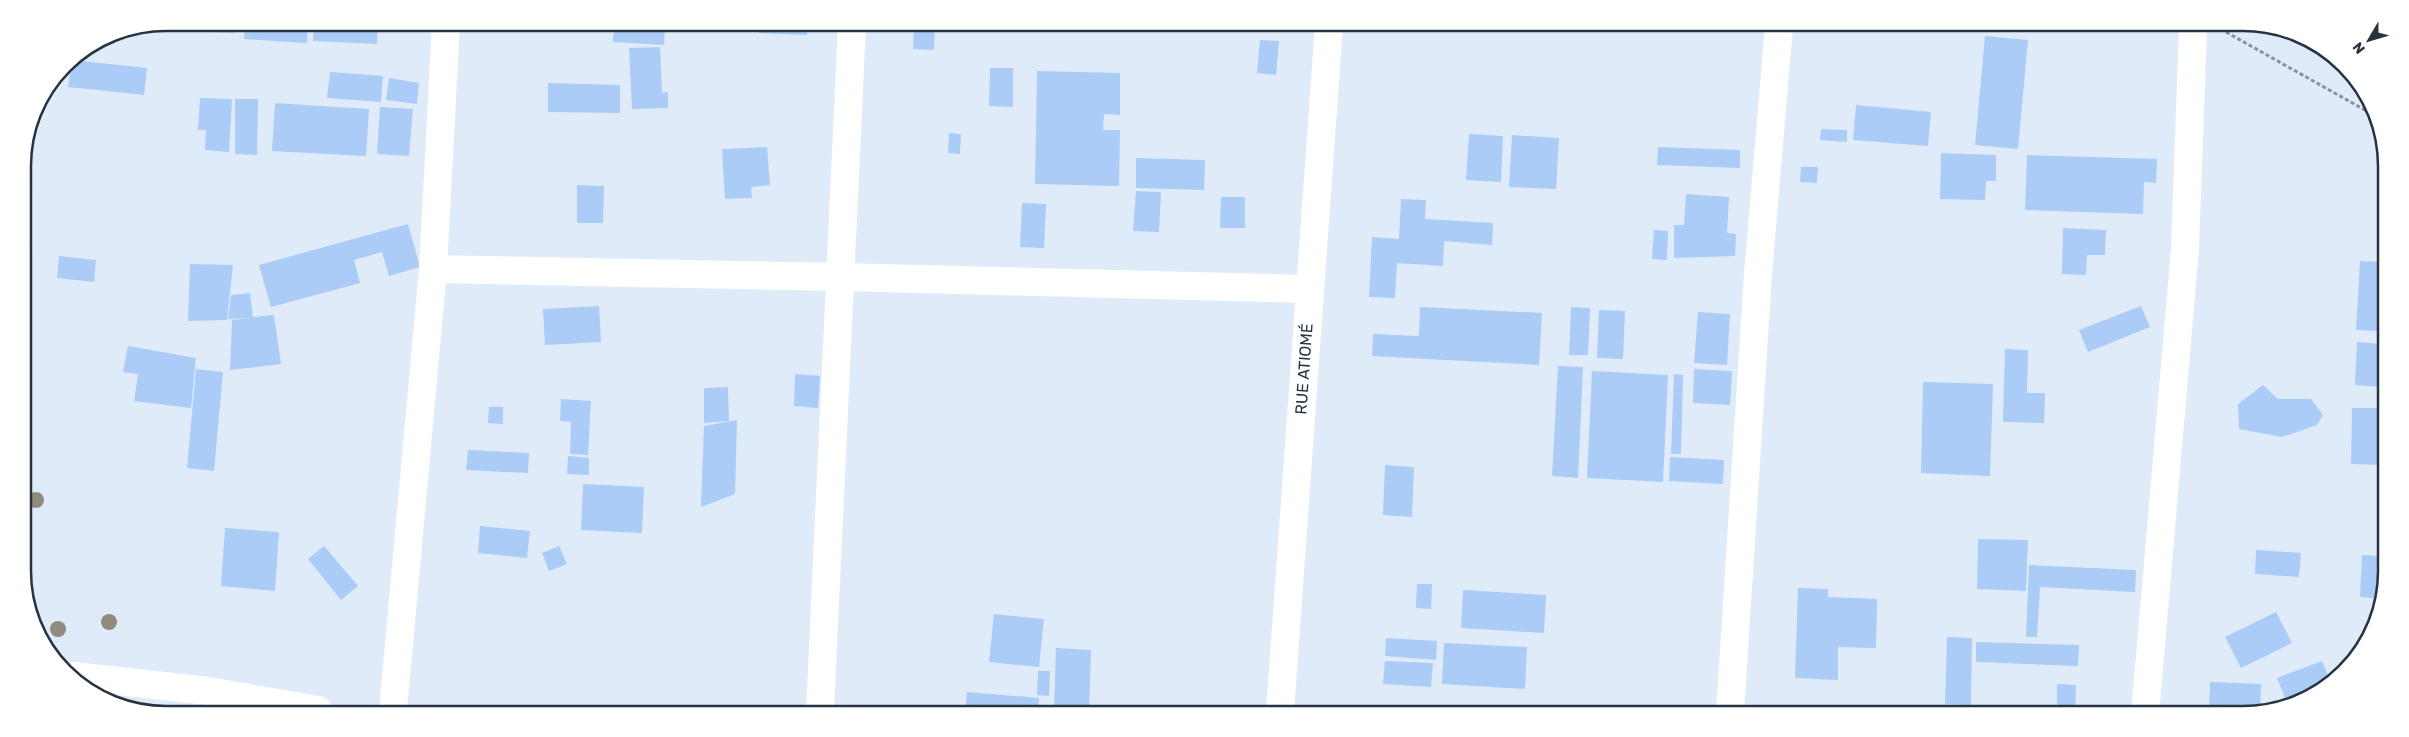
<svg xmlns="http://www.w3.org/2000/svg" width="2409" height="737" font-family="Rubik,sans-serif">
	<rect width="100%" height="100%" fill="#e0ebfa"/>
	<!-- building -->
	<g fill="#aaccf6">
		<polygon points="166,22 234,23 234,33 159,30 159,24"/>
		<polygon points="245,23 308,23 307,43 244,39"/>
		<polygon points="314,23 378,23 377,44 313,41"/>
		<polygon points="614,24 665,24 664,45 613,42"/>
		<polygon points="759,24 807,24 807,35 759,33"/>
		<polygon points="914,24 935,24 934,50 913,49"/>
		<polygon points="1985,36 2028,40 2018,149 1975,145"/>
		<polygon points="1260,40 1279,41 1276,75 1257,73"/>
		<polygon points="660,47 662,93 668,92 668,108 632,109 629,48"/>
		<polygon points="72,60 147,68 144,95 68,87"/>
		<polygon points="990,68 1013,68 1013,107 989,106"/>
		<polygon points="1037,71 1120,73 1120,115 1104,114 1103,130 1120,130 1119,186 1035,184"/>
		<polygon points="330,72 383,76 381,102 327,98"/>
		<polygon points="389,78 419,83 417,104 386,100"/>
		<polygon points="548,83 620,85 620,113 548,112"/>
		<polygon points="200,98 232,99 229,152 205,150 206,130 198,130"/>
		<polygon points="235,99 258,99 257,155 235,154"/>
		<polygon points="275,103 369,109 366,156 272,151"/>
		<polygon points="1856,105 1931,112 1928,146 1853,140"/>
		<polygon points="380,107 413,109 409,156 377,154"/>
		<polygon points="1821,129 1847,130 1847,142 1820,140"/>
		<polygon points="949,133 961,134 960,154 948,153"/>
		<polygon points="1469,134 1503,136 1501,182 1466,180"/>
		<polygon points="1512,135 1559,138 1556,189 1509,187"/>
		<polygon points="767,147 770,185 751,187 752,198 725,199 722,149"/>
		<polygon points="1658,147 1740,150 1740,168 1657,165"/>
		<polygon points="1941,153 1996,155 1996,181 1986,181 1985,200 1940,199"/>
		<polygon points="2027,155 2157,159 2156,183 2144,182 2143,214 2025,210"/>
		<polygon points="1136,158 1205,160 1204,190 1136,188"/>
		<polygon points="1801,167 1818,167 1817,183 1800,182"/>
		<polygon points="577,185 604,186 603,223 577,223"/>
		<polygon points="1136,191 1161,192 1159,232 1133,231"/>
		<polygon points="1686,194 1729,197 1727,233 1736,234 1735,256 1674,258 1674,225 1684,225"/>
		<polygon points="1221,197 1245,197 1245,228 1220,228"/>
		<polygon points="1401,199 1426,200 1425,219 1493,223 1492,245 1444,241 1443,266 1397,263 1395,298 1369,297 1372,237 1399,239"/>
		<polygon points="1022,203 1046,204 1044,248 1020,247"/>
		<polygon points="408,224 420,267 389,276 382,252 354,260 360,283 271,307 259,265"/>
		<polygon points="2063,228 2106,230 2105,255 2087,255 2086,275 2062,274"/>
		<polygon points="1654,230 1668,231 1667,260 1652,259"/>
		<polygon points="59,256 96,260 94,282 57,278"/>
		<polygon points="2360,261 2383,262 2383,331 2356,330"/>
		<polygon points="190,264 233,265 227,320 188,321"/>
		<polygon points="250,293 253,317 274,315 281,364 230,370 232,320 250,318 228,319 231,295"/>
		<polygon points="599,306 601,342 545,345 543,309"/>
		<polygon points="2141,306 2150,327 2088,352 2079,330"/>
		<polygon points="1420,307 1542,313 1539,365 1372,356 1373,334 1419,336"/>
		<polygon points="1571,307 1590,308 1588,355 1569,355"/>
		<polygon points="1599,310 1625,311 1623,359 1597,358"/>
		<polygon points="1698,312 1730,314 1727,365 1694,363"/>
		<polygon points="2357,342 2383,344 2383,387 2355,385"/>
		<polygon points="128,346 196,358 191,408 134,401 138,374 123,372"/>
		<polygon points="2005,349 2028,350 2027,393 2045,393 2044,423 2003,422"/>
		<polygon points="1558,366 1583,367 1578,478 1552,476"/>
		<polygon points="196,369 223,372 214,471 187,468"/>
		<polygon points="1694,369 1732,371 1730,405 1693,403"/>
		<polygon points="1592,371 1668,375 1663,482 1587,478"/>
		<polygon points="795,374 820,376 818,408 794,406"/>
		<polygon points="1674,374 1683,375 1681,454 1671,454"/>
		<polygon points="1923,382 1993,384 1990,476 1921,473"/>
		<polygon points="2263,385 2278,399 2311,399 2323,415 2317,425 2282,437 2239,429 2238,404"/>
		<polygon points="728,387 729,421 704,423 704,388"/>
		<polygon points="561,399 591,401 588,455 570,454 571,422 560,421"/>
		<polygon points="489,407 503,407 503,424 488,423"/>
		<polygon points="2352,408 2383,408 2382,465 2351,464"/>
		<polygon points="737,420 735,494 701,507 704,426"/>
		<polygon points="468,450 529,453 528,473 466,470"/>
		<polygon points="568,456 589,458 589,475 567,474"/>
		<polygon points="1670,457 1724,460 1723,484 1669,481"/>
		<polygon points="1385,465 1414,467 1412,517 1383,515"/>
		<polygon points="583,484 644,487 642,533 581,530"/>
		<polygon points="480,526 530,531 527,558 478,553"/>
		<polygon points="225,528 279,532 275,591 221,586"/>
		<polygon points="1978,539 2028,540 2026,591 1977,589"/>
		<polygon points="324,546 358,586 341,600 308,559"/>
		<polygon points="559,546 567,564 549,571 542,553"/>
		<polygon points="2256,550 2301,553 2299,577 2255,574"/>
		<polygon points="2362,555 2382,556 2382,599 2360,597"/>
		<polygon points="2029,565 2136,570 2135,592 2040,587 2037,637 2026,637"/>
		<polygon points="1417,584 1432,584 1431,609 1416,608"/>
		<polygon points="1798,588 1828,589 1828,597 1877,599 1876,648 1838,647 1838,680 1795,678"/>
		<polygon points="1463,590 1546,595 1544,633 1461,628"/>
		<polygon points="2276,612 2292,643 2241,668 2225,637"/>
		<polygon points="994,614 1044,619 1039,667 989,662"/>
		<polygon points="1947,637 1972,638 1971,705 1945,704"/>
		<polygon points="1386,638 1437,641 1436,660 1385,656"/>
		<polygon points="1976,642 2079,645 2078,666 1976,662"/>
		<polygon points="1444,643 1527,647 1525,689 1442,684"/>
		<polygon points="1056,648 1091,650 1089,712 1054,712"/>
		<polygon points="1385,661 1433,663 1431,687 1383,684"/>
		<polygon points="2322,661 2331,683 2298,704 2288,706 2277,678"/>
		<polygon points="1038,671 1050,671 1049,696 1037,695"/>
		<polygon points="2210,682 2261,684 2260,712 2252,714 2209,712"/>
		<polygon points="2057,684 2076,685 2075,714 2057,714"/>
		<polygon points="967,692 1039,698 1038,712 965,711"/>
		<polygon points="638,706 675,710 675,711 638,711"/>
		<polygon points="1818,711 1865,712 1866,713 1818,713"/>
	</g>
	<g fill="none" stroke-linecap="round" stroke-linejoin="round">
		<!-- path -->
		<polyline stroke="#8893a1" stroke-width="3" stroke-dasharray="4 2.5" stroke-linecap="butt" points="2226,32 2372,114"/>
		<!-- street -->
		<g stroke="#fff" stroke-width="28">
			<polyline points="433,269 841,277 1309,289"/>
			<polyline points="74,676 208,691 318,710"/>
			<polyline points="393,710 433,269 446,23"/>
			<polyline points="820,711 852,24"/>
			<polyline points="1730,713 1758,274 1779,26"/>
			<polyline points="2145,714 2185,249 2193,27"/>
		</g>
		<!-- secondary -->
		<polyline stroke="#fff" stroke-width="28" points="1280,712 1329,25"/>
	</g>
	<!-- trees -->
	<g fill="#918a7e">
		<circle cx="36" cy="500" r="8"/>
		<circle cx="109" cy="622" r="8"/>
		<circle cx="58" cy="629" r="8"/>
	</g>
	<g text-anchor="middle" dominant-baseline="central" stroke-width="4" stroke-linejoin="round" paint-order="stroke">
		<!-- street labels -->
		<g font-size="16" fill="#283341" stroke="#fff">
			<text transform="translate(1304 369) rotate(-86)">RUE ATIOMÉ</text>
		</g>
	</g>
	<!-- crop -->
	<path d="M0 0H2409V737H0ZM166 31H2243A135 135 0 0 1 2378 166V571A135 135 0 0 1 2243 706H166A135 135 0 0 1 31 571V166A135 135 0 0 1 166 31Z" fill="#fff" fill-rule="evenodd"/>
	<path fill="none" stroke="#283341" stroke-width="2.5" d="M166 31H2243A135 135 0 0 1 2378 166V571A135 135 0 0 1 2243 706H166A135 135 0 0 1 31 571V166A135 135 0 0 1 166 31Z"/>
	<!-- north arrow -->
	<g transform="translate(2369 40) rotate(232)" stroke="#ffffff" stroke-width="4" paint-order="stroke">
	<path d="M0-4L9 19L0 12L-9 19Z" fill="#283341"/>
	<text y="-8" font-size="14" font-weight="bold" text-anchor="middle" fill="#283341">N</text>
	</g>
</svg>
